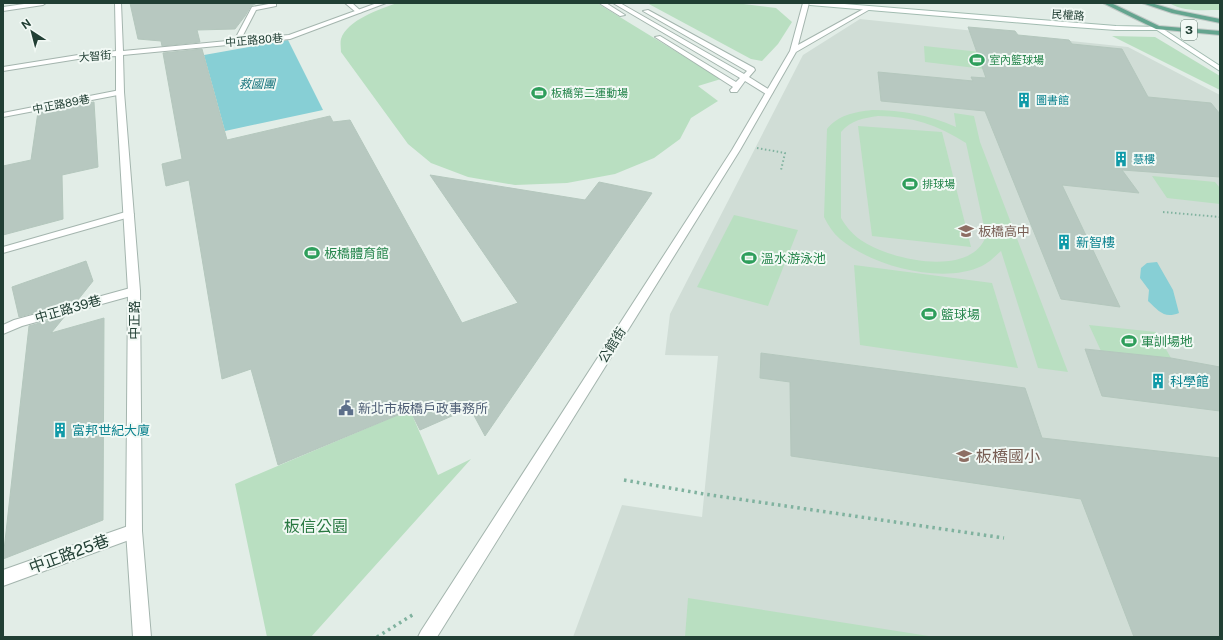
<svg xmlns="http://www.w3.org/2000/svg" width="1223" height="640" font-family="'Public Sans','Noto Sans TC',sans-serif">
	<rect width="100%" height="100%" fill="#e2ede7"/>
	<!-- built -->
	<polygon fill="#d0ddd6" points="860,19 1128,47 1220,95 1220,637 573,637 622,505 702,517 718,356 665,355 670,314 803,55"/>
	<!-- green -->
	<g fill="#b9dfc1" fill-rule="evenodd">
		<path d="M397,3H597L721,79L698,86L718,101L691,118L680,139L654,158L615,174L567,183L515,185L468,177L431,163L408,144L341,52C341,48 340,43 341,39C347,20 380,9 397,3Z"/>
		<polygon points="647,3 735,3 776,8 792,22 778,44 762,61 751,59"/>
		<path d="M1169,3H1220V10C1202,10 1184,12 1169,3Z"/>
		<polygon points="1112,36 1155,37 1220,76 1220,90"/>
		<polygon points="924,46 1028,57 1034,75 925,62"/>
		<path d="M872,110C902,110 929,115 956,127L954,113L974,116L980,142L1068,372L1038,368L1001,251C995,256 990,262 982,266C942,285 872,266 840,239C833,233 828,225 824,217L827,129C838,115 855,112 872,110ZM878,116C911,116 938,125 966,143L986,236C971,278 892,260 864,242C854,236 847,228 841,218V132C851,120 864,118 878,116Z"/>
		<polygon points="858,126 942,132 971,247 872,236"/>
		<polygon points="1152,176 1215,182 1220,188 1220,204 1167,198"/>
		<polygon points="734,215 798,230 768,306 697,287"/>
		<polygon points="854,265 992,283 1018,368 860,345"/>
		<polygon points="1089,325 1156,332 1171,358 1101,351"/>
		<polygon points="410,410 438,475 471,459 311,637 267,637 235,484"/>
		<polygon points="688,598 935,637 685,637"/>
	</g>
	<!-- water -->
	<g fill="#87cfd5">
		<polygon points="288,40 323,110 225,131 204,55"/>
		<path d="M1157,262L1173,290L1179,313C1164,319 1159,311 1148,301L1149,290L1140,278L1141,268L1147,263Z"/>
	</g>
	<!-- building -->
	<g fill="#b7c8c0" stroke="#b4c7bd">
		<polygon points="130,3 257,3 251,6 245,16 235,29 197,30 200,42 162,46 161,41 138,39"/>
		<polygon points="968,27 1015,31 1018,35 1069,40 1072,44 1122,49 1148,97 1211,103 1220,114 1220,177 1122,170 1139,193 1062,185 1120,307 1061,299 985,111 881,101 878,72 973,81 971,77 986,78"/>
		<polygon points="202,49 227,140 330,116 333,122 350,120 462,323 518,303 430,175 585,200 599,182 652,193 485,436 470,408 420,430 410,410 278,465 251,369 222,379 189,180 166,186 162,164 182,159 163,53"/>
		<polygon points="94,102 98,167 62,175 63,219 3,235 3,166 31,160 38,112"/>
		<polygon points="86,261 93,281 77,301 19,317 12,287"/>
		<polygon points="65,316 51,333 104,318 103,520 3,559 29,326"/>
		<polygon points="1085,349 1171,358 1220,367 1220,411 1102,396"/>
		<polygon points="761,353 1025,388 1042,438 1220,458 1220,637 1134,637 1081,499 791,456 790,382 760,378"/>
	</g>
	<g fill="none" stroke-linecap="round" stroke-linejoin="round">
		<!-- lane casing -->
		<g stroke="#a4b5ae" stroke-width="2">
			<g id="lane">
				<polygon points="31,3 46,3 43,5 3,11 3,7"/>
				<polygon points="274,3 276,4 276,6 256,10 240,41 235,42 234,41 252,7"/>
				<polygon points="345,3 352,3 362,12 357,13"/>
				<polygon points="599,3 606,3 625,15 620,16"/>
				<polygon points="613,3 620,3 744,74 747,71 643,11 648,10 754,68 755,70 749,77 773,92 769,94 766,94 745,81 737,92 731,92 730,90 733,87 655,37 660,36 736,82 740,78"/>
				<polygon points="120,90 124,92 123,94 3,117 3,113"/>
				<polygon points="129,211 134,214 133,216 3,253 3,247"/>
				<polygon points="134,287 138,288 140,291 138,294 22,326 3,334 3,325 14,320"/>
				<polygon points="134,524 140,526 142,531 140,536 3,586 3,570"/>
			</g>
		</g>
		<!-- street casing -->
		<g stroke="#a4b5ae" stroke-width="2">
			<g id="street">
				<polygon points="115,3 121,3 123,51 289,35 377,3 386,3 290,39 123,55 124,92 140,291 142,531 151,637 133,637 126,531 128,291 116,92 116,56 78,59 3,71 3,67 78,55 116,51"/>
				<polygon points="803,3 809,3 798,45 867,7 872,8 796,52 740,150 437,637 418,637 421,631 732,150 790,51"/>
			</g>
		</g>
		<!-- secondary casing -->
		<g stroke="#a2bcb1" stroke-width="2">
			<polygon id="secondary" points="807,3 832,3 1116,26 1160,27 1220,66 1220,71 1157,30 1116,30 1060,26 810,5"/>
		</g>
		<!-- primary casing -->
		<g stroke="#c1c9c6" stroke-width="2">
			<g id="primary">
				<polygon points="1103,3 1111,3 1159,26 1220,31 1220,35 1156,29"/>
				<polygon points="1142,3 1151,3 1175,10 1220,19 1220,23 1172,13"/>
			</g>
		</g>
		<!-- path-far1 -->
		<g stroke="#80b29f" stroke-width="2" stroke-dasharray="1.5 2.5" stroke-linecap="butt">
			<polyline points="757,148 785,153 781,170"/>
			<polyline points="1163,212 1220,217"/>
		</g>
		<!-- path -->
		<g stroke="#80b29f" stroke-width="3.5" stroke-dasharray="2.5 4" stroke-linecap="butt">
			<polyline points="624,480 704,494 1004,538"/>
			<polyline points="377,637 414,614"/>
		</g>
		<!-- lane -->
		<use href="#lane" fill="#fff" fill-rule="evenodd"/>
		<!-- street -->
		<use href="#street" fill="#fff" fill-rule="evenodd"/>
		<!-- secondary -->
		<use href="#secondary" fill="#fff" fill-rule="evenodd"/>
		<!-- primary -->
		<use href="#primary" fill="#64a58f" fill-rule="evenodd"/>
	</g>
	<!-- icons -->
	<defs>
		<g id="stadium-bare" transform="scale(1.2)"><path d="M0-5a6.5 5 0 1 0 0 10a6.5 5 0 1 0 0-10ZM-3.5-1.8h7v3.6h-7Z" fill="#2e9e5b" stroke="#f2f9f5" stroke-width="2.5" paint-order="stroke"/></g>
		<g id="building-bare" transform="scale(1.2)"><path d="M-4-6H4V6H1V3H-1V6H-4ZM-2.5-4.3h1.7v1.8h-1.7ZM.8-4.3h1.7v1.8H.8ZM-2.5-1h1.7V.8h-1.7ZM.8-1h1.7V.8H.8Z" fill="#0f9aa8" stroke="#f2f9f5" stroke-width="2.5" paint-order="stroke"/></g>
		<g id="school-bare" transform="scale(1.2)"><path d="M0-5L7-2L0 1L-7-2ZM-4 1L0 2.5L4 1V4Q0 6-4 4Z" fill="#8d6e63" stroke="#f2f9f5" stroke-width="2.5" paint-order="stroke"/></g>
		<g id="civic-bare" transform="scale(1.2)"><path d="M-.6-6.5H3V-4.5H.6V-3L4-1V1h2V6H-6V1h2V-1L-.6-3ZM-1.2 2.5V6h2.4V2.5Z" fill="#5c6f8a" stroke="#f2f9f5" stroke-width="2.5" paint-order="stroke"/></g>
	</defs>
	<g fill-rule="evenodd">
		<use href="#stadium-bare" x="977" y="60"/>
		<use href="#stadium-bare" x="539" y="93"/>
		<use href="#building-bare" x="1024" y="100"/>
		<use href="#building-bare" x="1121" y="159"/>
		<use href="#stadium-bare" x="910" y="184"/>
		<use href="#school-bare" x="966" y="231"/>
		<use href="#building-bare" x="1064" y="242"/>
		<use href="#stadium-bare" x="312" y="253"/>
		<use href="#stadium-bare" x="749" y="258"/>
		<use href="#stadium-bare" x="929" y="314"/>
		<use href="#stadium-bare" x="1129" y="341"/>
		<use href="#building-bare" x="1158" y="381"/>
		<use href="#civic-bare" x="346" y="408"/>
		<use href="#building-bare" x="60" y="430"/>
		<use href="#school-bare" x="964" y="456"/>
	</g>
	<g text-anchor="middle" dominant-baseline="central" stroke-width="4" stroke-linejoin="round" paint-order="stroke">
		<!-- far-street labels -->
		<g font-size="11" fill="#213f34" stroke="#f2f9f5">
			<text transform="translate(1068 15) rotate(4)">民權路</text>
			<text transform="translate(254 40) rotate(-5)">中正路80巷</text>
			<text transform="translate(95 56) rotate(-5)">大智街</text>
			<text transform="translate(61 104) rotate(-11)">中正路89巷</text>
		</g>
		<!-- far-leisure labels -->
		<g font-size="11" fill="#27864d" stroke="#f2f9f5" text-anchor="start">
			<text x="989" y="60">室內籃球場</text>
			<text x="551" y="93">板橋第二運動場</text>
			<text x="922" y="184">排球場</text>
		</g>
		<!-- far-culture labels -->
		<g font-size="11" fill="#0d838f" stroke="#f2f9f5" text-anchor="start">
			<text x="1036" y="100">圖書館</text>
			<text x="1133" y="159">慧樓</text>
		</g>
		<!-- shield labels -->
		<rect fill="#f2f9f5" stroke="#60776e" stroke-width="1" x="1181" y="20" width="16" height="20" rx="3"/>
		<g font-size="12" font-weight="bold" fill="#213f34">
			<text x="1189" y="30">3</text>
		</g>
		<!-- far-water labels -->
		<g font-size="12" font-style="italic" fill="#18757e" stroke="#f2f9f5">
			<text x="257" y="84">救國團</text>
		</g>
		<!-- education labels -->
		<g font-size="13" fill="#785e54" stroke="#f2f9f5" text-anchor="start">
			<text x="978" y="231">板橋高中</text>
		</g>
		<!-- culture labels -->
		<g font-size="13" fill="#0d838f" stroke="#f2f9f5" text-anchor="start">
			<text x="1076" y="242">新智樓</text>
			<text x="1170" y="381">科學館</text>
			<text x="72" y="430">富邦世紀大廈</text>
		</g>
		<!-- leisure labels -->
		<g font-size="13" fill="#27864d" stroke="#f2f9f5" text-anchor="start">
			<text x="324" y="253">板橋體育館</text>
			<text x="761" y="258">溫水游泳池</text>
			<text x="941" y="314">籃球場</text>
			<text x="1141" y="341">軍訓場地</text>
		</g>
		<!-- street labels -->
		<g font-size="13" fill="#213f34" stroke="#f2f9f5">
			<text transform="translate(68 309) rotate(-16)">中正路39巷</text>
			<text transform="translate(134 320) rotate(-90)">中正路</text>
			<text transform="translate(612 345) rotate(-58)">公館街</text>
		</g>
		<!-- service labels -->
		<g font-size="13" fill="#4e5e75" stroke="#f2f9f5" text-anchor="start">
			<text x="358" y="408">新北市板橋戶政事務所</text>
		</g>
		<!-- near-education labels -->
		<g font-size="16" fill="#785e54" stroke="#f2f9f5" text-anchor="start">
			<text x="976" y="456">板橋國小</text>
		</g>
		<!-- near-park labels -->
		<g font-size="16" fill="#297841" stroke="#f2f9f5">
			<text x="316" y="526">板信公園</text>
		</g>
		<!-- near-street labels -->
		<g font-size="16" fill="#213f34" stroke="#f2f9f5">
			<text transform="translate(69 554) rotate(-20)">中正路25巷</text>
		</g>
	</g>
	<!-- border -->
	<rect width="1223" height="640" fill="none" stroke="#213f34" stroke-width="8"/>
	<!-- north arrow -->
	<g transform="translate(32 32) rotate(324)" stroke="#f2f9f5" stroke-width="3" paint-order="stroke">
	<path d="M0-3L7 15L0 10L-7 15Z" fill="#213f34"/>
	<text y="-6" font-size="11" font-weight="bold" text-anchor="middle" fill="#213f34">N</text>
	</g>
</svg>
